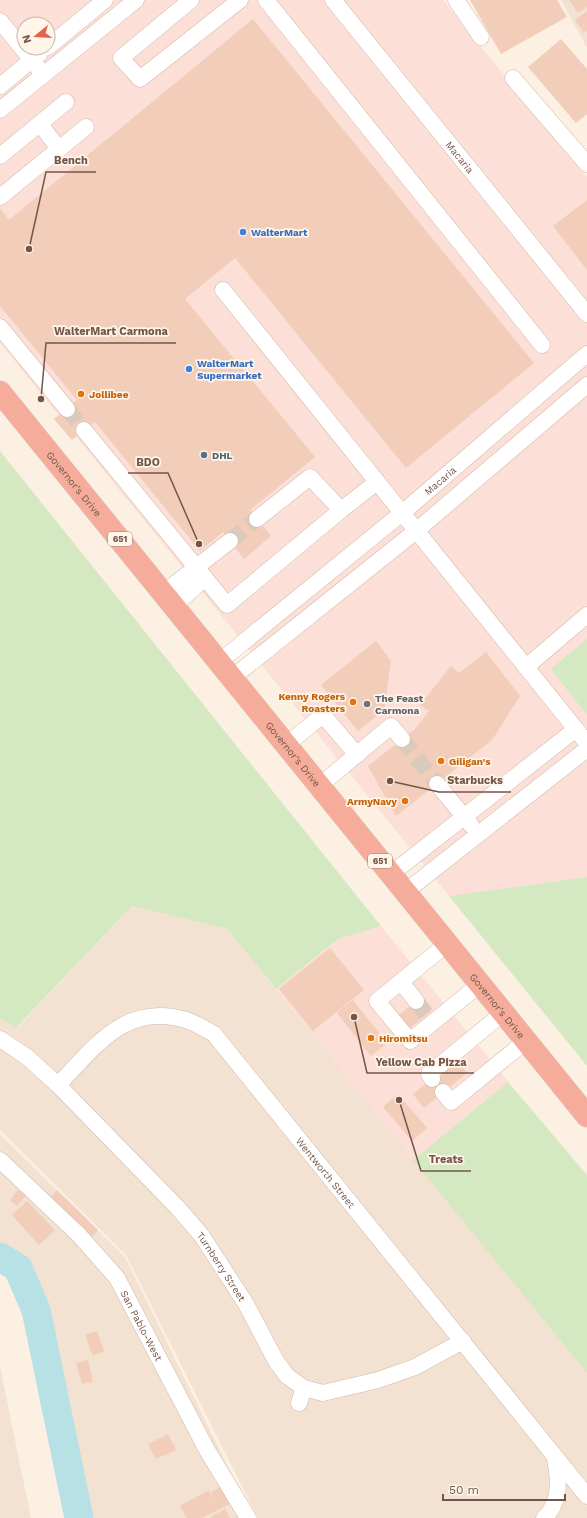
<svg xmlns="http://www.w3.org/2000/svg" width="587" height="1518" font-family="'Work Sans',sans-serif">
	<rect width="100%" height="100%" fill="#fcf0e2"/>
	<!-- residential -->
	<g fill="#f3e2d1">
		<polygon points="561,0 587,0 587,48 570,16"/>
		<polygon points="132,906 227,929 587,1373 587,1518 258,1518 126,1255 0,1130 0,1019 18,1027"/>
		<polygon points="0,1134 125,1257 253,1518 87,1518 57,1361 19,1260 0,1249"/>
		<polygon points="0,1367 31,1518 0,1518"/>
	</g>
	<!-- commercial -->
	<g fill="#fcdfd6" fill-rule="evenodd">
		<path d="M0,0H443L587,177V877L449,896L0,343ZM24,24H48V48H24Z"/>
		<polygon points="381,926 508,1082 413,1160 276,989 338,939"/>
	</g>
	<!-- green -->
	<g fill="#d4e9c1">
		<polygon points="0,451 381,926 338,939 276,989 227,929 132,906 17,1027 0,1019"/>
		<polygon points="587,639 587,715 551,669"/>
		<polygon points="587,877 587,1066 449,896"/>
		<polygon points="508,1082 587,1175 587,1373 413,1160"/>
	</g>
	<g fill="none" stroke-linecap="round" stroke-linejoin="round">
		<!-- river -->
		<polyline stroke="#b7e1e5" stroke-width="29" points="0,1257 18,1268 36,1310 79,1518"/>
	</g>
	<!-- building -->
	<g fill="#f1cdba">
		<polygon points="470,0 557,0 567,17 501,54"/>
		<polygon points="569,0 587,0 587,7 578,13"/>
		<polygon points="587,11 587,31 584,33 575,20"/>
		<polygon points="253,19 534,363 406,468 235,258 185,299 315,457 250,510 271,536 244,559 223,532 200,551 95,422 72,440 54,419 77,400 0,306 0,208 9,220"/>
		<polygon points="561,39 587,69 587,114 576,123 528,67"/>
		<polygon points="587,200 587,270 553,226"/>
		<polygon points="376,641 391,661 384,710 358,731 321,685"/>
		<polygon points="486,652 520,696 492,740 396,816 368,766 415,729 429,711 420,705 451,666 459,673"/>
		<polygon points="330,948 364,990 313,1031 279,989"/>
		<polygon points="420,998 431,1011 405,1032 394,1019"/>
		<polygon points="353,1000 387,1043 371,1056 337,1013"/>
		<polygon points="456,1060 467,1073 424,1108 413,1094"/>
		<polygon points="398,1094 427,1128 412,1141 383,1107"/>
		<polygon points="18,1190 26,1196 17,1206 10,1200"/>
		<polygon points="57,1190 98,1230 92,1237 51,1197"/>
		<polygon points="27,1201 55,1230 39,1245 12,1215"/>
		<polygon points="97,1331 104,1351 93,1356 85,1335"/>
		<polygon points="88,1360 93,1382 82,1384 76,1363"/>
		<polygon points="168,1434 176,1450 156,1459 148,1444"/>
		<polygon points="226,1485 234,1502 202,1518 187,1518 180,1506 209,1490 216,1504 211,1492"/>
		<polygon points="225,1509 230,1518 213,1518 212,1516"/>
	</g>
	<g fill="none" stroke-linecap="round" stroke-linejoin="round">
		<!-- minor-tunnel -->
		<g stroke="#dacabc" stroke-width="16" stroke-dasharray="16 8" stroke-linecap="butt">
			<polyline points="67,409 84,430"/>
			<polyline points="230,541 257,519"/>
			<polyline points="402,739 437,784"/>
			<polyline points="416,1001 427,1015"/>
		</g>
		<!-- minor casing -->
		<g stroke="#cfbaac" stroke-width="17">
			<g id="minor">
				<polyline points="191,0 121,58 140,79 240,0"/>
				<polyline points="266,0 542,345"/>
				<path id="s1" d="M333,0L587,314"/>
				<polyline points="456,0 481,37"/>
				<polyline points="0,21 44,75"/>
				<polyline points="48,47 105,0"/>
				<polyline points="513,78 587,164"/>
				<polyline points="0,86 40,53"/>
				<polyline points="0,110 136,0"/>
				<polyline points="40,124 59,149"/>
				<polyline points="0,156 66,102"/>
				<polyline points="0,197 86,127"/>
				<polyline points="223,290 587,743"/>
				<polyline points="0,327 67,409"/>
				<polyline points="84,430 227,605 341,510 310,477 257,519"/>
				<polyline points="341,510 377,482"/>
				<polyline points="163,593 230,541"/>
				<polyline points="174,606 205,578"/>
				<path id="s2" d="M219,662L402,513L587,354"/>
				<polyline points="526,667 587,615"/>
				<polyline points="232,678 416,531 587,385"/>
				<polyline points="286,745 323,715 357,755"/>
				<polyline points="437,784 471,825"/>
				<polyline points="319,786 391,726 402,739"/>
				<polyline points="391,874 576,729"/>
				<polyline points="405,892 587,749"/>
				<polyline points="447,944 377,1001 410,1041 480,984"/>
				<polyline points="401,982 416,1001"/>
				<path id="s3" d="M0,1039L27,1057L58,1085L177,1207L202,1236L246,1304L276,1361L287,1376L304,1388L323,1393L378,1380L415,1367L463,1341"/>
				<polyline points="432,1079 429,1074 503,1013"/>
				<path id="s4" d="M58,1085C96,1046 125,1002 186,1020C196,1023 205,1029 214,1034L587,1496"/>
				<polyline points="443,1092 451,1102 526,1041"/>
				<path id="s5" d="M0,1160L79,1235L117,1278L207,1450L248,1518"/>
				<polyline points="299,1403 304,1388"/>
				<path d="M544,1518C561,1503 559,1479 555,1459"/>
			</g>
		</g>
		<!-- highway casing -->
		<g stroke="#d8d0cc" stroke-width="23">
			<g id="highway">
				<path id="s6" d="M0,392L587,1116"/>
			</g>
		</g>
		<!-- minor -->
		<use href="#minor" stroke="#fff" stroke-width="16"/>
		<!-- highway -->
		<use href="#highway" stroke="#f5ac9a" stroke-width="22"/>
	</g>
	<!-- markers -->
	<g fill="#3f7fe0" stroke="#fff5e8" stroke-width="1.5">
		<circle cx="243" cy="232" r="4"/>
		<circle cx="189" cy="369" r="4"/>
	</g>
	<g fill="#e8710a" stroke="#fff5e8" stroke-width="1.5">
		<circle cx="81" cy="394" r="4"/>
		<circle cx="353" cy="702" r="4"/>
		<circle cx="441" cy="761" r="4"/>
		<circle cx="405" cy="801" r="4"/>
		<circle cx="371" cy="1038" r="4"/>
	</g>
	<circle fill="#5c6f8a" stroke="#fff5e8" stroke-width="1.5" cx="204" cy="455" r="4"/>
	<circle fill="#6b7280" stroke="#fff5e8" stroke-width="1.5" cx="367" cy="704" r="4"/>
	<g text-anchor="middle" dominant-baseline="central" stroke-width="3.5" stroke-linejoin="round" paint-order="stroke">
		<!-- shield labels -->
		<g fill="#fff5e8" stroke="#9d8679" stroke-width="1">
			<rect x="108" y="532" width="24" height="14" rx="3"/>
			<rect x="368" y="854" width="24" height="14" rx="3"/>
		</g>
		<g font-size="9" font-weight="bold" fill="#735649">
			<text x="120" y="539">651</text>
			<text x="380" y="861">651</text>
		</g>
		<!-- street labels -->
		<g font-size="10" fill="#735649" stroke="#fff5e8">
			<text stroke="none"><textPath href="#s1" startOffset="202">Macaria</textPath></text>
			<text stroke="none"><textPath href="#s2" startOffset="286">Macaria</textPath></text>
			<text stroke="none"><textPath href="#s6" startOffset="118">Governor's Drive</textPath></text>
			<text stroke="none"><textPath href="#s6" startOffset="466">Governor's Drive</textPath></text>
			<text stroke="none"><textPath href="#s6" startOffset="790">Governor's Drive</textPath></text>
			<text stroke="none"><textPath href="#s4" startOffset="363">Wentworth Street</textPath></text>
			<text stroke="none"><textPath href="#s3" startOffset="319">Turnberry Street</textPath></text>
			<text stroke="none"><textPath href="#s5" startOffset="220">San Pablo-West</textPath></text>
		</g>
		<!-- shop labels -->
		<g font-size="10" font-weight="bold" fill="#366cbe" stroke="#fff5e8" text-anchor="start">
			<text x="251" y="232">WalterMart</text>
			<text x="197" y="363">WalterMart<tspan x="197" dy="12">Supermarket</tspan></text>
		</g>
		<!-- food labels -->
		<g font-size="10" font-weight="bold" fill="#c56008" stroke="#fff5e8" text-anchor="start">
			<text x="89" y="394">Jollibee</text>
			<text x="345" y="696" text-anchor="end">Kenny Rogers<tspan x="345" dy="12">Roasters</tspan></text>
			<text x="449" y="761">Giligan's</text>
			<text x="397" y="801" text-anchor="end">ArmyNavy</text>
			<text x="379" y="1038">Hiromitsu</text>
		</g>
		<!-- service labels -->
		<g font-size="10" font-weight="bold" fill="#4e5e75" stroke="#fff5e8" text-anchor="start">
			<text x="212" y="455">DHL</text>
		</g>
		<!-- worship labels -->
		<g font-size="10" font-weight="bold" fill="#5b616d" stroke="#fff5e8" text-anchor="start">
			<text x="375" y="698">The Feast<tspan x="375" dy="12">Carmona</tspan></text>
		</g>
	</g>
	<!-- callouts -->
	<path fill="none" stroke="#735649" stroke-width="1.5" d="M29 249L46 172H96M41 399L46 343H176M199 544L168 473H128M390 781L439 792H511M354 1017L367 1073H474M399 1100L421 1171H471"/>
	<g fill="#735649" stroke="#fff5e8" stroke-width="1.5">
		<circle cx="29" cy="249" r="4"/>
		<circle cx="41" cy="399" r="4"/>
		<circle cx="199" cy="544" r="4"/>
		<circle cx="390" cy="781" r="4"/>
		<circle cx="354" cy="1017" r="4"/>
		<circle cx="399" cy="1100" r="4"/>
	</g>
	<g font-size="11" text-anchor="middle" font-weight="bold" fill="#735649" stroke="#fff5e8" stroke-width="3.5" stroke-linejoin="round" paint-order="stroke">
		<text x="71" y="164">Bench</text>
		<text x="111" y="335">WalterMart Carmona</text>
		<text x="148" y="466">BDO</text>
		<text x="475" y="784">Starbucks</text>
		<text x="421" y="1066">Yellow Cab Pizza</text>
		<text x="446" y="1163">Treats</text>
	</g>
	<!-- north arrow -->
	<g transform="translate(36 36) rotate(252)"><circle r="19" fill="#fff5e8" stroke="#c7b5a8"/>
	<path d="M0-3L7 15L0 10L-7 15Z" fill="#e46249"/>
	<text y="-6" font-size="11" font-weight="bold" text-anchor="middle" fill="#735649">N</text>
	</g>
	<!-- scale -->
	<path d="M443 1494v6h122v-6" fill="none" stroke="#735649" stroke-width="2"/>
	<text x="449" y="1494" font-size="12" fill="#735649" stroke="#fff5e8" stroke-width="3" paint-order="stroke">50 m</text>
</svg>
